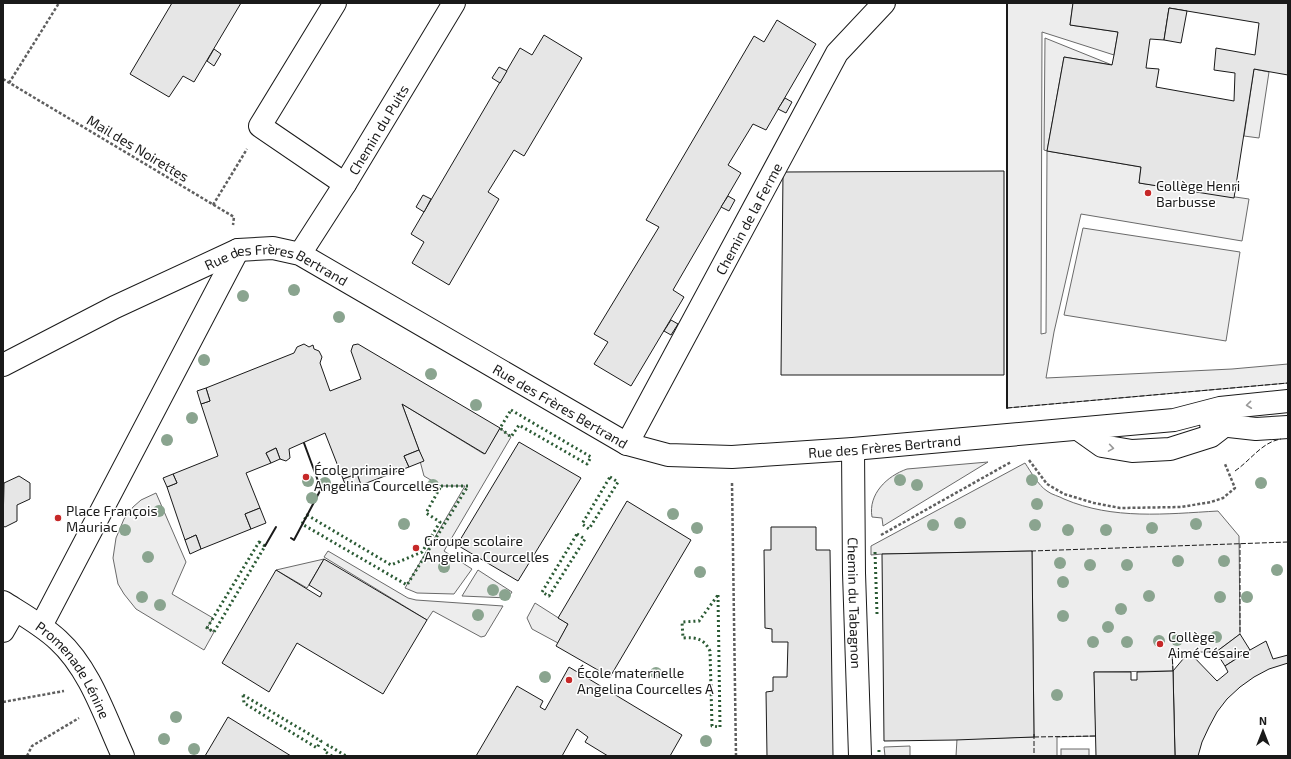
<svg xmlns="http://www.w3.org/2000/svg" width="1291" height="759" font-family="'Exo 2',sans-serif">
	<rect width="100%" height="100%" fill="#fff"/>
	<!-- green -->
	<g fill="#ededed" stroke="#6a6a6a">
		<polygon points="1007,3 1073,3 1070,25 1118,32 1114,55 1042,32 1041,334 1046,333 1047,151 1044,150 1045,38 1112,65 1064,57 1047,151 1141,167 1139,183 1249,199 1242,241 1081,214 1054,332 1046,378 1232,369 1288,364 1288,383 1007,408"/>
		<polygon points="1254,69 1269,72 1259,138 1244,136"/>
		<polygon points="1083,228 1240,252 1226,341 1064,315"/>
		<polygon points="402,404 484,454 500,428 511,437 444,551 472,569 454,594 417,593 405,588 465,486 441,486 424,476 420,461 423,461"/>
		<path d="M988,462L883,526L882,518L872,517C868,494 887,476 907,469Z"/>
		<path d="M1025,463C1031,472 1038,485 1047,491C1052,495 1059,496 1064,499C1113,520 1166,514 1218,511L1239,536L1240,634L1216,652H1172L1173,671L1094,672L1096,736L1057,737V756H956L957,739L1034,737L1032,551L882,554L871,555V546Z"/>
		<polygon points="156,493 186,562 172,594 213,618 207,628 214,632 204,650 136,609 124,594 118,584 113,558 116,538 124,519 133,507 141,500"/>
		<polygon points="328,551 408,598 416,600 503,606 485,636 481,637 433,611 427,620 324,557"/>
		<polygon points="324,559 307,588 276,570"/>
		<polygon points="478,570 512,592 508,598 462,596"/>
		<polygon points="535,603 568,624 558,643 532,629 527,618"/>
		<polygon points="910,746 910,756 885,756 884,747"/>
		<rect x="1061" y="749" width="28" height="7"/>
	</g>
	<!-- building -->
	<g fill="#e6e6e6" stroke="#1a1a1a" fill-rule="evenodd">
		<polygon points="172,3 241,3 194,82 183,76 169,97 130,74"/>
		<path d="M1073,3H1288V75L1254,69L1234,198L1139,183L1141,167L1047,151L1064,57L1112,65L1114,55L1118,32L1070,25ZM1169,8L1259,23L1255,55L1216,48L1214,70L1235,73L1234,101L1156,87L1159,69L1146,68L1150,39L1164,40Z"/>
		<polygon points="1169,8 1187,11 1181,43 1164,40"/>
		<polygon points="777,20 816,44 766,130 753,124 728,165 741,173 673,290 684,297 631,386 594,364 608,342 594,334 659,227 646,220 754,36 764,42"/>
		<polygon points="544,35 582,58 524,156 514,150 488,192 499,199 449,285 412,263 424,242 411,234 520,48 532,55"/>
		<polygon points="214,49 221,54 214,66 207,61"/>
		<polygon points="499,67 507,71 500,83 492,78"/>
		<polygon points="785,98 792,102 786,113 778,109"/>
		<polygon points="1004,171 1004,375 781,375 783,172"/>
		<polygon points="423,195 431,199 424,212 416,207"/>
		<polygon points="728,196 735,200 729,211 721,207"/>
		<polygon points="671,320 678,324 671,335 664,331"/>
		<polygon points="304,344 309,347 313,345 314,349 319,351 322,357 320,363 330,391 361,379 351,351 353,345 358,344 500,428 485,454 402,404 419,450 404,456 409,467 361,485 357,474 343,479 325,433 289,449 290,458 286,461 280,459 276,448 266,453 271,463 246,473 260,508 245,514 251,529 201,549 196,535 185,540 167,487 177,483 173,474 218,456 201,404 210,401 206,388 294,353 297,347"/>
		<polygon points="206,388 210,401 201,404 197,391"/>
		<polygon points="519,442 581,478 518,581 457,545"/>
		<polygon points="276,448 280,459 271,463 266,453"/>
		<polygon points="419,450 424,461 409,467 404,456"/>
		<polygon points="173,474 177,483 167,487 163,478"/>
		<polygon points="357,474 361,485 348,491 343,479"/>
		<polygon points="19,476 30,483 30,499 17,505 17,521 5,527 3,526 4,483"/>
		<polygon points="627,501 691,540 610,677 556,646 568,624 558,618"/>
		<polygon points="260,508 266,523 251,529 245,514"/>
		<polygon points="771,527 816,527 816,550 830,550 833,756 767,756 766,692 773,691 773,677 787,677 788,642 772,642 772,629 765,628 764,550 771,550"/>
		<polygon points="196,535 201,549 190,554 185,540"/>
		<polygon points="1032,551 1034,737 955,740 884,741 882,554"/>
		<polygon points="324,559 427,620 383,694 297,643 269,692 222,663 276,570 320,597 322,593 309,585"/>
		<polygon points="1240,634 1250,650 1225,666 1216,652"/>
		<polygon points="1266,641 1273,659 1288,655 1288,663 1269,669 1254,677 1240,687 1227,699 1217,712 1209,727 1202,742 1198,756 1175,756 1173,671 1189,652 1217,681 1228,672 1225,666 1250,650"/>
		<polygon points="569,667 682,735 670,756 608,756 585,742 588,737 577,729 562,756 476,756 517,686 543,701 540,707 545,710"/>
		<polygon points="1173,671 1175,756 1096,756 1094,672 1131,672 1131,680 1137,680 1137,672"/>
		<polygon points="228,717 291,756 205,756"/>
	</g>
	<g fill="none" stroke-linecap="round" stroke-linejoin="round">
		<!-- minor casing -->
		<g stroke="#1a1a1a" stroke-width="24">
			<g id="minor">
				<polyline points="335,3 260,126 345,184"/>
				<path id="s1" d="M300,254L345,184L454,3"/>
				<path id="s2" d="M3,365L115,307L238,250L273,248L300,254L627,444L668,455L732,457L853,449L1174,420L1220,408L1288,401"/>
				<polyline points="1211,424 1256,429 1288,427"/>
				<polyline points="1078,429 1102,446 1132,451 1170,449 1211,436 1224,426"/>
				<path id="s3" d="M627,444L837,53L884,3"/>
				<path id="s4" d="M853,449L854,573L860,756"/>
				<path id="s5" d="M3,602C22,614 42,625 58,640C90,669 105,717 123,756"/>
				<polyline points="41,626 238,250"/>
				<polyline points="3,631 15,610"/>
			</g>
		</g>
		<!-- path -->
		<g stroke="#5f5f5f" stroke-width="2.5" stroke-dasharray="3 2" stroke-linecap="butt">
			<polyline points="3,79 234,217 233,225"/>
			<polyline points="9,83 59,3"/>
			<polyline points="213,205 247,149"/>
			<polyline points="1029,460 1047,484 1064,494 1094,503 1120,508 1181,507 1211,502 1223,498 1235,488 1225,464"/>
			<polyline points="732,483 736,756"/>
			<polyline points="881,535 1011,462"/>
			<polyline points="3,702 64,691"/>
			<polyline points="27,756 32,746 79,718"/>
		</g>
		<!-- minor -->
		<use href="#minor" stroke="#fff" stroke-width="22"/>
		<!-- hedge -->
		<g stroke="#2b5a34" stroke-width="3" stroke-dasharray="2 3" stroke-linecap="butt">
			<polygon points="511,410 591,457 587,464 519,425 511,437 500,428"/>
			<polygon points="610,477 618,482 589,529 582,524"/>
			<polygon points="441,486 468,486 407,585 302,524 307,515 391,565 422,552 440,522 426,513"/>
			<polygon points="577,534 585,539 549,596 542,592"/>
			<polygon points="259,542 265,546 214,632 207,628"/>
			<polyline points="875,552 877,614"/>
			<path d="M718,595L720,727L712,726L710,651C704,639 697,637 683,638L682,622L699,621Z"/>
			<polygon points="243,695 321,741 317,748 244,703"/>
			<polyline points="879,750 879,756"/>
			<polyline points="332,756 324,751 328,745 346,756"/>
		</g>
		<!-- fence -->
		<g stroke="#1a1a1a" stroke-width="1" stroke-dasharray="5 2" stroke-linecap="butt">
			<polyline points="1007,408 1288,383"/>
			<path d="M1235,471C1251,460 1262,442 1281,439"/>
			<polyline points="1240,543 1240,634"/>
			<polyline points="1032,552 1032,551 1288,542"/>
			<polyline points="1173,671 1172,652 1216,652"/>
			<polyline points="1034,734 1034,756"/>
			<polyline points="1034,737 1096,736"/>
		</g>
		<!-- wall -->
		<g stroke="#1a1a1a" stroke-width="2">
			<polyline points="1007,3 1007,408"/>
			<polyline points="291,538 294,540 321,489 304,443"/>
			<polyline points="265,546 276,527"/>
		</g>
	</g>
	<!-- trees -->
	<g fill="#8aa48f">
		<circle cx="294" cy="290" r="6"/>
		<circle cx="243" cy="296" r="6"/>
		<circle cx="339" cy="317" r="6"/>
		<circle cx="204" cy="360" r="6"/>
		<circle cx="431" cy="374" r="6"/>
		<circle cx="476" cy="405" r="6"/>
		<circle cx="192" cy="418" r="6"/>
		<circle cx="167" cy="440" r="6"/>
		<circle cx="900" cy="480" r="6"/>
		<circle cx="1032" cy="480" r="6"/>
		<circle cx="308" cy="481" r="6"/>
		<circle cx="325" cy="483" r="6"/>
		<circle cx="1261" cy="483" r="6"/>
		<circle cx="433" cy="485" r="6"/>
		<circle cx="917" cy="485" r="6"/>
		<circle cx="312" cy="498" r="6"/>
		<circle cx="1037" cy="504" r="6"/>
		<circle cx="159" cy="511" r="6"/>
		<circle cx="673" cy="514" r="6"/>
		<circle cx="960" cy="523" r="6"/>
		<circle cx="404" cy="524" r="6"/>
		<circle cx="1196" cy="524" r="6"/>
		<circle cx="933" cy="525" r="6"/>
		<circle cx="1035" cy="525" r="6"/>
		<circle cx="697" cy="528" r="6"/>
		<circle cx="1152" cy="528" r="6"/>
		<circle cx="125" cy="530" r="6"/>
		<circle cx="1068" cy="530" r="6"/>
		<circle cx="1106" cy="530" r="6"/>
		<circle cx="148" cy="557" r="6"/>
		<circle cx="1178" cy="561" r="6"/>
		<circle cx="1224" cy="561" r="6"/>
		<circle cx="1060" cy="563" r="6"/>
		<circle cx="1090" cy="565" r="6"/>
		<circle cx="1127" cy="565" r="6"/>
		<circle cx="444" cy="567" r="6"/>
		<circle cx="1277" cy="570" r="6"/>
		<circle cx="700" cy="572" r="6"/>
		<circle cx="1063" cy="582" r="6"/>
		<circle cx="493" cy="590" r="6"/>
		<circle cx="505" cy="595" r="6"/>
		<circle cx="1149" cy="596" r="6"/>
		<circle cx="142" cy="597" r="6"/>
		<circle cx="1220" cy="597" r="6"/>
		<circle cx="1247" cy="597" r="6"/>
		<circle cx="160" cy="605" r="6"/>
		<circle cx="1121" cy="609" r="6"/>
		<circle cx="478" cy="615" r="6"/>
		<circle cx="1063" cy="616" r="6"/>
		<circle cx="1108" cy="627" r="6"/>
		<circle cx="1216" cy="637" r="6"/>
		<circle cx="1177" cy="640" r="6"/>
		<circle cx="1159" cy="641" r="6"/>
		<circle cx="1093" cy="642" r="6"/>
		<circle cx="1127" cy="642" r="6"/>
		<circle cx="656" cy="673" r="6"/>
		<circle cx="545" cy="677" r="6"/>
		<circle cx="1057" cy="695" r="6"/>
		<circle cx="176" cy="717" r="6"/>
		<circle cx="164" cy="739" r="6"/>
		<circle cx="706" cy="741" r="6"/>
		<circle cx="194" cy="749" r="6"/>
	</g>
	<!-- one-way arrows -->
	<defs><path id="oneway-chevron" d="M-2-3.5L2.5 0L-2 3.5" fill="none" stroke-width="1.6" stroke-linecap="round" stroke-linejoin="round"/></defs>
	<g stroke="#989898">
		<use href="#oneway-chevron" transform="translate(1249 405) rotate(174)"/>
		<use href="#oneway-chevron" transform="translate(1111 448) rotate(9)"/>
	</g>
	<!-- markers -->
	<g fill="#c62828" stroke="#fff" stroke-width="1.5">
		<circle cx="1148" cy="193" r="4"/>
		<circle cx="306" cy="477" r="4"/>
		<circle cx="58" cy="518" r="4"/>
		<circle cx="416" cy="548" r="4"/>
		<circle cx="1160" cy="644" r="4"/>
		<circle cx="569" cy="680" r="4"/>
	</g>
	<g text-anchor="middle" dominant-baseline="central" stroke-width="3" stroke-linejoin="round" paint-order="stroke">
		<!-- street labels -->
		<g font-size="14" fill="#1a1a1a" stroke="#fff">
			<text stroke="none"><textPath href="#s1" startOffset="147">Chemin du Puits</textPath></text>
			<text transform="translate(138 148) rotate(31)">Mail des Noirettes</text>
			<text stroke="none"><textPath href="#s3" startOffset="256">Chemin de la Ferme</textPath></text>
			<text stroke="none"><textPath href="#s2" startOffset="302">Rue des Frères Bertrand</textPath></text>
			<text stroke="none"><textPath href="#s2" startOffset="626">Rue des Frères Bertrand</textPath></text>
			<text stroke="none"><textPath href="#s2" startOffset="962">Rue des Frères Bertrand</textPath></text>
			<text stroke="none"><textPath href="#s4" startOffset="154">Chemin du Tabagnon</textPath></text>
			<text stroke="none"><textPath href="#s5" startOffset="100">Promenade Lénine</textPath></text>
		</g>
		<!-- poi labels -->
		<g font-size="14" fill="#1a1a1a" stroke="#fff" text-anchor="start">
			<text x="1156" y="185">Collège Henri<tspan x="1156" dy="16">Barbusse</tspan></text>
			<text x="314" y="469">École primaire<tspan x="314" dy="16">Angelina Courcelles</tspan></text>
			<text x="66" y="510">Place François<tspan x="66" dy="16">Mauriac</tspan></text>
			<text x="424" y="540">Groupe scolaire<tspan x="424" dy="16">Angelina Courcelles</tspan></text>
			<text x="1168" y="636">Collège<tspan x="1168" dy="16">Aimé Césaire</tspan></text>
			<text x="577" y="672">École maternelle<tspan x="577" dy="16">Angelina Courcelles A</tspan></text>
		</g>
	</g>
	<!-- border -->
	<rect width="1291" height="759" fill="none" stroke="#1a1a1a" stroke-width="8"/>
	<!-- north arrow -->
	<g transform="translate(1263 731)" stroke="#ffffff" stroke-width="3" paint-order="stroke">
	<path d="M0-3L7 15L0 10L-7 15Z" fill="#1a1a1a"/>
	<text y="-6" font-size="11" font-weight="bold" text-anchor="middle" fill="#1a1a1a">N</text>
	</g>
</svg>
